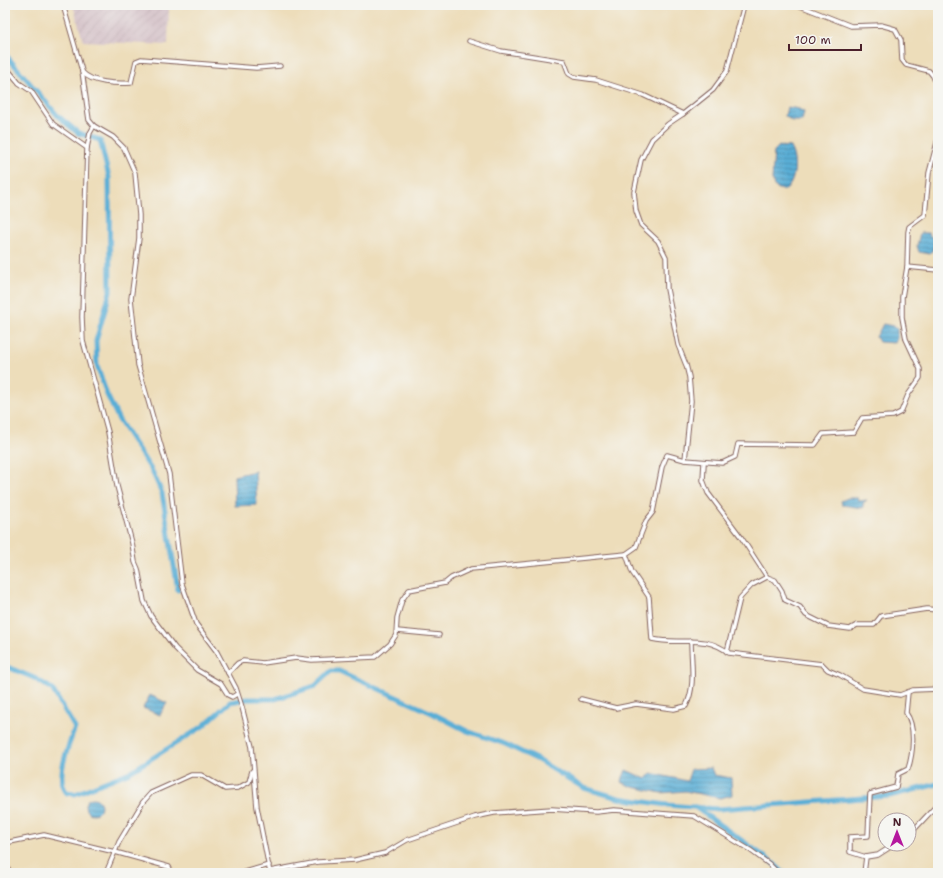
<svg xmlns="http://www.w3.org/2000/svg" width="943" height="878" font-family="'Shantell Sans',sans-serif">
	<defs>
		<pattern id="industrial-furrows" width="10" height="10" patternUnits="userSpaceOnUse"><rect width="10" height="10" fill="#d2bec5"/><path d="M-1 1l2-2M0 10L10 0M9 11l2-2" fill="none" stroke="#b6a3a9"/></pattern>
		<pattern id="water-rules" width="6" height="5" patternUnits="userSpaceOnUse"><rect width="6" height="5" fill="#5aaed6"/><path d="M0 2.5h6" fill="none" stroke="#4c8dae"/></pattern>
	</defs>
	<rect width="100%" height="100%" fill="#f6f6f2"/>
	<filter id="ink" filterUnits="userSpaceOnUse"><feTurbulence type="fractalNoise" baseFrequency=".025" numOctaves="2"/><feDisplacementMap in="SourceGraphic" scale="8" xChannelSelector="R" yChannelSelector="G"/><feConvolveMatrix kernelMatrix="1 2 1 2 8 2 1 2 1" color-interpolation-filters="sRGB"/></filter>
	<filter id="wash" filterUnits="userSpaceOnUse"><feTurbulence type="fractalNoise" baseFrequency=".012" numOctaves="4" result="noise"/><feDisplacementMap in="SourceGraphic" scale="16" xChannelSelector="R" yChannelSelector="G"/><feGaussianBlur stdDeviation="0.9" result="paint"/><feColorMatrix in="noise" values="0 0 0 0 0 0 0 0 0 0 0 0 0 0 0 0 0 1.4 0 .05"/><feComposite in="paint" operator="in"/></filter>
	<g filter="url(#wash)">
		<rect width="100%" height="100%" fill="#edddba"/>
		<!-- industrial -->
		<polygon fill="url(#industrial-furrows)" points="73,5 156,5 169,7 168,45 83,41"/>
		<!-- water -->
		<g fill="url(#water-rules)" stroke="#526680">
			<polygon points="787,107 799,109 804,112 802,121 792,121 785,116"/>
			<path d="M779,146L790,147C797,160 796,180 786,190L778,189L774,186L772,180L774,151Z"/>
			<polygon points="920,233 928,233 934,240 933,250 930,254 919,252 917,246"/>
			<polygon points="883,324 893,326 897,329 897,338 895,343 879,342 876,337"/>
			<polygon points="255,471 257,505 235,506 234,476"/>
			<polygon points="848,498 858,498 859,501 867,500 863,503 863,508 842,505 841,501"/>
			<polygon points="150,695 167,703 160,715 143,708"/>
			<polygon points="711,768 714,775 731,778 732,795 720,798 685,791 661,793 633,787 621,782 626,770 646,779 651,773 687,781 691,769"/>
			<circle cx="93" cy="806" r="8"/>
		</g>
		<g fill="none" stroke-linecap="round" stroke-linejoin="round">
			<!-- canal -->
			<g stroke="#5aaed6" stroke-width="5">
				<polyline points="5,54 58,116 78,133 100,140 109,177 110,292 96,341 97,366 107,395 119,420 152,471 162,493 178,590"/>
				<path d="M5,666L34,678L52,689L75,728C69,745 54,778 67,793L75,794L130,772L202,727L230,702L247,699H275L315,686L331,671H339L432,713L467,731L505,744L538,760L584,788L619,798L667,805L718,809L889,796L938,784"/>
				<polyline points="695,807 772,862 784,873"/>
			</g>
		</g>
	</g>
	<g filter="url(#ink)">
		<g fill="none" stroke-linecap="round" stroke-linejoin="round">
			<!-- minor casing -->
			<g stroke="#83625d" stroke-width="5.5">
				<g id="minor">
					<polyline points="63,5 82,71 89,120 94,126 113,137 124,148 135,173 139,215 139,238 131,299 138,365 169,474 182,584 196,624 217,652 236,688 242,707 252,747 257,807 270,873"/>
					<polyline points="798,5 851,26 881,25 895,29 901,40 902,60 906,65 929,71 933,76 938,88"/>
					<polyline points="469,41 501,51 564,61 569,74 574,77 596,80 643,95 683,114 713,90 727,71 744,5"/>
					<polyline points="5,66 19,83 31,91 53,124 87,148"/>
					<path d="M82,72C92,83 116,84 131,83L136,61L141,59L256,68L280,66"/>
					<polyline points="683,114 668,124 652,139 641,160 634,192 636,211 641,225 658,241 666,257 667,289 678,345 686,365 689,377 691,401 685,460"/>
					<polyline points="94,126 90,133 87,148 82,317 83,341 108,432 117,486 132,543 135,562 138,569 144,601 151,616 175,648 197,670 221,684 228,695 232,697 237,694"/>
					<polyline points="907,267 938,270"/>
					<polyline points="704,463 703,480 708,493 741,537 767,577 775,580 782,591 785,600 800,607 806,615 828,626 850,629 857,625 874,625 881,616 927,609 938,610"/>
					<polyline points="626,554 636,547 646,521 653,512 662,467 667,455 685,460 722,463 735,457 738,444 815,445 823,434 854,432 862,418 893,416 901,412 908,395 920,378 920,369 906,339 902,317 902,297 907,267 908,232 909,227 925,215 929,173 938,139"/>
					<polyline points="397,631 439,635"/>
					<polyline points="727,652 740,598 752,585 767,577"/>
					<path d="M228,673L238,663L243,661L263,663L296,658L312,660L375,657L390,644L396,635L397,618L402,600L409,590L445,583L451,578L471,569L626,554L632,572L649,597L652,639C682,646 703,633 729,653L822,664L828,670L840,675L863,689L900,695L913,690L938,689"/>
					<path d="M581,699L616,708L636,704L674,709L686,706C696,686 691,663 691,641"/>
					<polyline points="909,835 938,804"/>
					<polyline points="5,843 44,835 115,852 169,867 172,873"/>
					<path d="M866,857L850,852V837L868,836L870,794L896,787L898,774L908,769C913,754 916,726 906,713L908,692"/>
					<polyline points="5,858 9,873"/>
					<polyline points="270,871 318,862 355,860 385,853 407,840 475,817 494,813 552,809 596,812 614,810 694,816 750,850 769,864 778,873"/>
					<polyline points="106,873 119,842 143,802 151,793 191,775 201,775 225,789 238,788 249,782 252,771"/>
					<polyline points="242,873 269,865"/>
					<polyline points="864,873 866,857 878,855 895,844"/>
				</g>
			</g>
			<!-- minor -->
			<use href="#minor" stroke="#fff" stroke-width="3.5"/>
		</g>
	</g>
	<!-- margin -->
	<rect width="943" height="878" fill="none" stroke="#f6f6f2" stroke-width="20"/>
	<!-- north arrow -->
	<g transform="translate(897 832)"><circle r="19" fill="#f6f6f2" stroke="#b1a0a2"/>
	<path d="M0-3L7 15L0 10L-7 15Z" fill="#b5179e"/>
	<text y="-6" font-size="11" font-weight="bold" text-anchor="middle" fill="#4a1f2b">N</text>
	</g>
	<!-- scale -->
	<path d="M789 44v6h72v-6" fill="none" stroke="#4a1f2b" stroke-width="2"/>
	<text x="795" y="44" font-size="12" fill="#4a1f2b" stroke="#f6f6f2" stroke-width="3" paint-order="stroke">100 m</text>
</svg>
